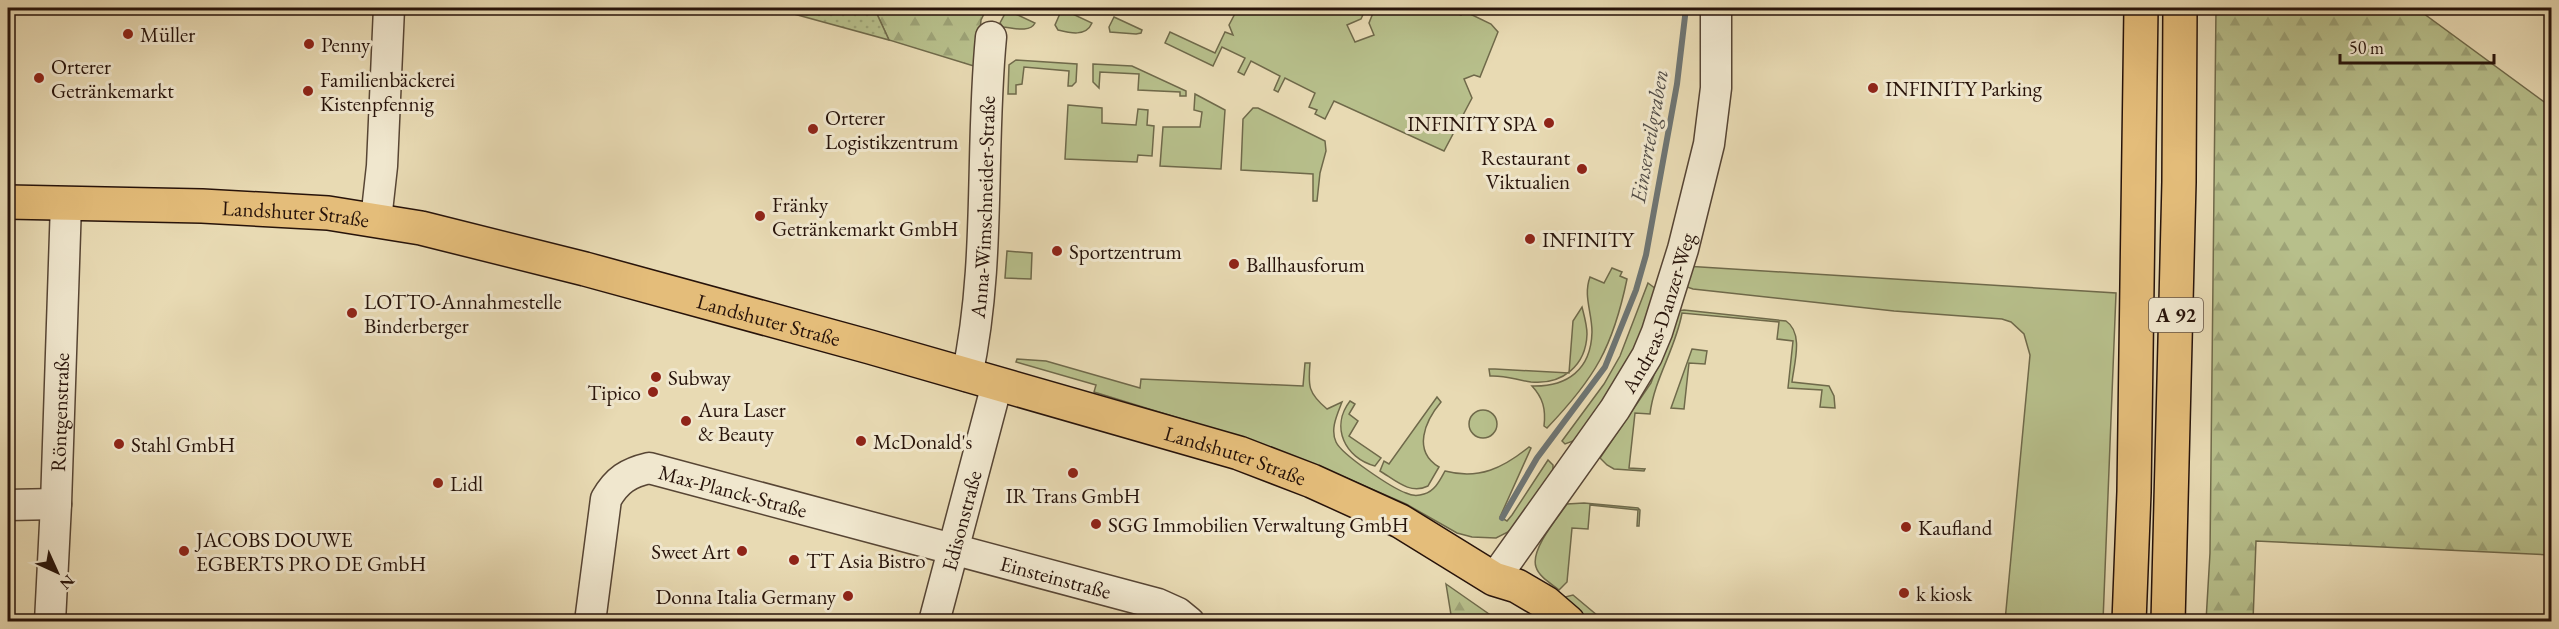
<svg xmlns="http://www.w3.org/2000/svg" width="2559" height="629" font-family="'EB Garamond',serif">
	<defs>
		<pattern id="forest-firs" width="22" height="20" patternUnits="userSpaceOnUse" patternTransform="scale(1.5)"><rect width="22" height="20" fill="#b7bf8b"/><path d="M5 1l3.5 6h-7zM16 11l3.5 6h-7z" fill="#9da377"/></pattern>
		<pattern id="park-dots" width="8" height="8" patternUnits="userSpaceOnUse" patternTransform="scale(1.5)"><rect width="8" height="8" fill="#b7bf8b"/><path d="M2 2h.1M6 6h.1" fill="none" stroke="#9da377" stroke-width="1.8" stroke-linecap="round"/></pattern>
	</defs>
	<rect width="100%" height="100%" fill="#e8dab3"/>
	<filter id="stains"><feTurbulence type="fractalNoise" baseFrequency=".00333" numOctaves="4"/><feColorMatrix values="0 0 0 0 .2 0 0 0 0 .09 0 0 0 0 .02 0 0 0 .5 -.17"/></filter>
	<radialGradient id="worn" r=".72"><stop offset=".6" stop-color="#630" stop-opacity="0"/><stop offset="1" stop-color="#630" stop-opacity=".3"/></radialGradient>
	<!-- grass -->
	<g fill="#b7bf8b" stroke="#6f694a" stroke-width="1.5">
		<polygon points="1238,8 1366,8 1361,19 1347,25 1355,42 1374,35 1369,23 1375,8 1445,8 1461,15 1464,11 1491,24 1498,32 1480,77 1474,75 1464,79 1472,98 1444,151 1334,101 1325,119 1315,114 1317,110 1309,107 1315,93 1285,78 1278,92 1274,90 1280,76 1251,61 1244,75 1238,72 1245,58 1222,47 1213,66 1165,43 1170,32 1215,53 1225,32 1233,35 1229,25"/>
		<path d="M1062,9L1092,23C1086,37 1070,33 1058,30L1055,25Z"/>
		<path d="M1007,10L1035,23C1030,33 1013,28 1003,27L1000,23Z"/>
		<polygon points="1114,17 1142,30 1141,33 1136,34 1110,32 1109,27"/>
		<polygon points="1016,60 1077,64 1076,82 1072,86 1068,86 1069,71 1024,67 1022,84 1016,85 1016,94 1008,94 1009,65"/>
		<polygon points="1093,64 1132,66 1186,91 1186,96 1180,96 1180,92 1138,90 1139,74 1100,72 1099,88 1093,82"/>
		<polygon points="1195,94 1225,110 1221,169 1160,166 1163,127 1200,127 1202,112 1194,110"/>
		<polygon points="1068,105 1102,108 1102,123 1136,125 1138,109 1148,110 1147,125 1154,126 1152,156 1138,155 1137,162 1065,159"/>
		<polygon points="1253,108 1258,108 1325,141 1326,151 1320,173 1317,201 1313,201 1313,174 1241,170 1243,119"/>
		<polygon points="1007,251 1032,253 1031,279 1005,278"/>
		<polygon points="1685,266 2116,293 2103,621 2005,621 2030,355 2024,334 2011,322 2002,319 1894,311 1693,289 1687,287 1684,281"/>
		<path d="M1612,268L1622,272L1620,276L1627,279C1613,347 1595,378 1547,428L1544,426C1546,409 1543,398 1532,386C1567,387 1591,370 1592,332C1592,312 1583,296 1590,277L1604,283Z"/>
		<polygon points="1648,283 1656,289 1633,356 1576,440 1565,444 1562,441 1604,384 1620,356"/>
		<path d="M1582,307C1584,315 1587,325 1587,334C1586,366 1562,385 1531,382C1516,380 1505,375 1490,376L1489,369H1495L1569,373L1573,321Z"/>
		<path d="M1684,310L1786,321C1804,333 1794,364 1792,382L1829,386L1834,396L1835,408L1820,407L1822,390L1788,388L1793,341L1777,339L1779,322L1682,313C1676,348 1654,379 1650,414L1635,413L1629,468L1645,469L1644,471L1614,469L1607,465L1600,458L1651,383L1678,311Z"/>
		<polygon points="1692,349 1707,351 1705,364 1689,363 1684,409 1671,408"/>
		<path d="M1017,359L1046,361L1140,388L1141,379L1303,386L1305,363H1310C1308,386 1308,393 1327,409L1342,402C1337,415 1330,429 1336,442C1342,455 1392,488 1406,493C1412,496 1418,496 1424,494C1435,491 1440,480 1445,471C1479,480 1503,468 1529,447L1531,448L1500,517L1507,521L1512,515L1548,460L1553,465V472L1518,522L1508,532L1496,538L1472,537L1457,533L1406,504L1344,477L1240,437L1094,392L1096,385L1016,362Z"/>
		<path d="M1437,397L1441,402C1425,421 1412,451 1439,467L1428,486C1410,495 1395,480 1380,471L1384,461L1389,464Z"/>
		<path d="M1350,401L1355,404L1349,414L1358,421L1349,436L1381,458L1375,466C1345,458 1330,427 1350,401Z"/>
		<circle cx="1483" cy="424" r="14"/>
		<path d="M1584,503L1638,508L1640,510L1639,526H1637L1638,510L1590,505L1588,529L1572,528L1567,582L1559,590C1552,584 1539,577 1536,567C1530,550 1558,517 1567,504Z"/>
		<polygon points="1573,595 1604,621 1583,621 1557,599"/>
	</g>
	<!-- forest -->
	<g fill="url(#forest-firs)" stroke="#6f694a" stroke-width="1.5">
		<polygon points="880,8 987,8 981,20 977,67 889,40 876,12"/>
		<polygon points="2216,8 2416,8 2551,107 2551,555 2256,541 2253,621 2206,621 2210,553"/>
		<polygon points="1446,584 1499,621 1448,621 1451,615"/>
	</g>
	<!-- park -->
	<polygon fill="url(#park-dots)" stroke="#6f694a" stroke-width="1.5" points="772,8 880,8 876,12 889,40"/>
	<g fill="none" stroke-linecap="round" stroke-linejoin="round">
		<!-- stream -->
		<g stroke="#6e7573" stroke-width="6">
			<polyline points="1502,518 1537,458 1605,367 1636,290 1646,255 1677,84 1686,8"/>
			<polyline points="1456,622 1456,620"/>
		</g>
		<!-- minor casing -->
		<g stroke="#574534" stroke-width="33">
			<g id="minor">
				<polyline points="376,220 382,166 389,8"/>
				<path id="s1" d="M967,376C991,264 980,150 991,37"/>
				<polyline points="8,505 56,504"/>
				<path id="s2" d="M1494,579L1615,409L1647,356L1657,332L1683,249L1709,144L1716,88V8"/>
				<path id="s3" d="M50,622L56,504L66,203"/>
				<path id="s4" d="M590,622L606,499C617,480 628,473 649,468L1158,604L1178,613L1189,622"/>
				<path id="s5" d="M934,622L997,384"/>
			</g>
		</g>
		<!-- major casing -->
		<g stroke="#27130a" stroke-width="36">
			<g id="major">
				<path id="s6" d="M8,202L202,206L328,213L421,228L585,269L870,347L1239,453L1312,481L1400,521L1494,579L1517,586L1546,603L1568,622"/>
			</g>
		</g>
		<!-- highway casing -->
		<g stroke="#27130a" stroke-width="36">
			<g id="highway">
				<polyline points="2129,622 2134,492 2141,8"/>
				<polyline points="2168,622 2179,182 2180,8"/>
			</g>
		</g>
		<!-- minor -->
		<use href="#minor" stroke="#f0e7ce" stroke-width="30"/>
		<!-- major -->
		<use href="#major" stroke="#e4bd7a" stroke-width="33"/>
		<!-- highway -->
		<use href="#highway" stroke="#e4bd7a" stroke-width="33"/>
	</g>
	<!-- markers -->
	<g fill="#8f2418" stroke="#f0e7ce" stroke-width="2">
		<circle cx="128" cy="34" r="6"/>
		<circle cx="309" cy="44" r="6"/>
		<circle cx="39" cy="78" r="6"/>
		<circle cx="1873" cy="88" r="6"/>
		<circle cx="308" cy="91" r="6"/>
		<circle cx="1549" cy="123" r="6"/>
		<circle cx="813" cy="129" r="6"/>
		<circle cx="1582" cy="169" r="6"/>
		<circle cx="760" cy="216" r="6"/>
		<circle cx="1530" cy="239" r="6"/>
		<circle cx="1057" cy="251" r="6"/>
		<circle cx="1234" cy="264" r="6"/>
		<circle cx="352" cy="313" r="6"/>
		<circle cx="656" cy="377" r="6"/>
		<circle cx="653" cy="392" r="6"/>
		<circle cx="686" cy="421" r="6"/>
		<circle cx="861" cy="441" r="6"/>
		<circle cx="119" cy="444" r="6"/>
		<circle cx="1073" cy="473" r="6"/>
		<circle cx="438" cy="483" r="6"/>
		<circle cx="1096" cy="524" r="6"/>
		<circle cx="1906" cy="527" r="6"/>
		<circle cx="184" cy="551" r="6"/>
		<circle cx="742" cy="551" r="6"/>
		<circle cx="794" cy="560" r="6"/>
		<circle cx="1904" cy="593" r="6"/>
		<circle cx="848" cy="596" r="6"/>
	</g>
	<g text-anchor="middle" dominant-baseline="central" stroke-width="6" stroke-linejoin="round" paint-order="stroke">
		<!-- shield labels -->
		<rect fill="#f0e7ce" stroke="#635345" stroke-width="1.5" x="2149" y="298" width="54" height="34" rx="4.5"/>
		<g font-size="20" font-weight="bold" fill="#27130a">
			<text x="2176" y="315">A 92</text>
		</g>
		<!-- poi labels -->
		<g font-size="21" fill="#27130a" stroke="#f0e7ce" text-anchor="start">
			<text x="140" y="34">Müller</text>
			<text x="321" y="44">Penny</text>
			<text x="51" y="66">Orterer<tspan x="51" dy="24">Getränkemarkt</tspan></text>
			<text x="320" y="79">Familienbäckerei<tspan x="320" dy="24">Kistenpfennig</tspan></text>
			<text x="1885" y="88">INFINITY Parking</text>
			<text x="825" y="117">Orterer<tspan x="825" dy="24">Logistikzentrum</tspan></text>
			<text x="1537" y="123" text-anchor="end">INFINITY SPA</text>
			<text x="1570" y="157" text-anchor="end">Restaurant<tspan x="1570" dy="24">Viktualien</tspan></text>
			<text x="772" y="204">Fränky<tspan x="772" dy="24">Getränkemarkt GmbH</tspan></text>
			<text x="1542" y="239">INFINITY</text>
			<text x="1069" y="251">Sportzentrum</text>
			<text x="1246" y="264">Ballhausforum</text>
			<text x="364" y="301">LOTTO-Annahmestelle<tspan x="364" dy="24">Binderberger</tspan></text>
			<text x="668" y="377">Subway</text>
			<text x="641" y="392" text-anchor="end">Tipico</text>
			<text x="698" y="409">Aura Laser<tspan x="698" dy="24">&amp; Beauty</tspan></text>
			<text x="873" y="441">McDonald's</text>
			<text x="131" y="444">Stahl GmbH</text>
			<text x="450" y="483">Lidl</text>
			<text x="1073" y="495" text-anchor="middle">IR Trans GmbH</text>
			<text x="1108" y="524">SGG Immobilien Verwaltung GmbH</text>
			<text x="1918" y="527">Kaufland</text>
			<text x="196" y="539">JACOBS DOUWE<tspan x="196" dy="24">EGBERTS PRO DE GmbH</tspan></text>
			<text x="730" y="551" text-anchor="end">Sweet Art</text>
			<text x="806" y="560">TT Asia Bistro</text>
			<text x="1916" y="593">k kiosk</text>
			<text x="836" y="596" text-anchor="end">Donna Italia Germany</text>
		</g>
		<!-- street labels -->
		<g font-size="21" fill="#27130a" stroke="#f0e7ce">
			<text stroke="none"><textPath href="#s1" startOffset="170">Anna-Wimschneider-Straße</textPath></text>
			<text stroke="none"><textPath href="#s6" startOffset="288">Landshuter Straße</textPath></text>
			<text stroke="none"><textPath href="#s2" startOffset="315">Andreas-Danzer-Weg</textPath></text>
			<text stroke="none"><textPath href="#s6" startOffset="774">Landshuter Straße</textPath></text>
			<text stroke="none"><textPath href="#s3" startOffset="210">Röntgenstraße</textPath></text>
			<text stroke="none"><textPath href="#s6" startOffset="1260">Landshuter Straße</textPath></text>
			<text stroke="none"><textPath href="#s4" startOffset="266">Max-Planck-Straße</textPath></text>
			<text stroke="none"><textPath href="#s5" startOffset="105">Edisonstraße</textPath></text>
			<text stroke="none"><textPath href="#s4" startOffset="600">Einsteinstraße</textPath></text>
		</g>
		<!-- water labels -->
		<g font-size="22" font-style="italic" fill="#514c47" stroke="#f0e7ce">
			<text transform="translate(1649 136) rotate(-80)">Einserteilgraben</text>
		</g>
	</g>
	<!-- margin -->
	<rect width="2559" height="629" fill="none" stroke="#e8dab3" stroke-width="30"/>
	<rect x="9" y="9" width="2541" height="611" fill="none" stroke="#27130a" stroke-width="3"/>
	<rect x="15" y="15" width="2529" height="599" fill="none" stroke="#27130a" stroke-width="1.5"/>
	<!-- north arrow -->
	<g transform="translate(57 572) rotate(135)" stroke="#f0e7ce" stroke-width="4.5" paint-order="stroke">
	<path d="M0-4.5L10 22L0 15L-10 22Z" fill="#27130a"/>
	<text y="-9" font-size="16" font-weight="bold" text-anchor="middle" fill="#27130a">N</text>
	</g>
	<!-- scale -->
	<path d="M2340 54v9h154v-9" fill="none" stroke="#27130a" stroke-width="3"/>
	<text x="2349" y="54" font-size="18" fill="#27130a" stroke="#f0e7ce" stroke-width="4.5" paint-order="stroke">50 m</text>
	<rect width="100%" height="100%" filter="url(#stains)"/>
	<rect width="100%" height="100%" fill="url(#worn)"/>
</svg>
